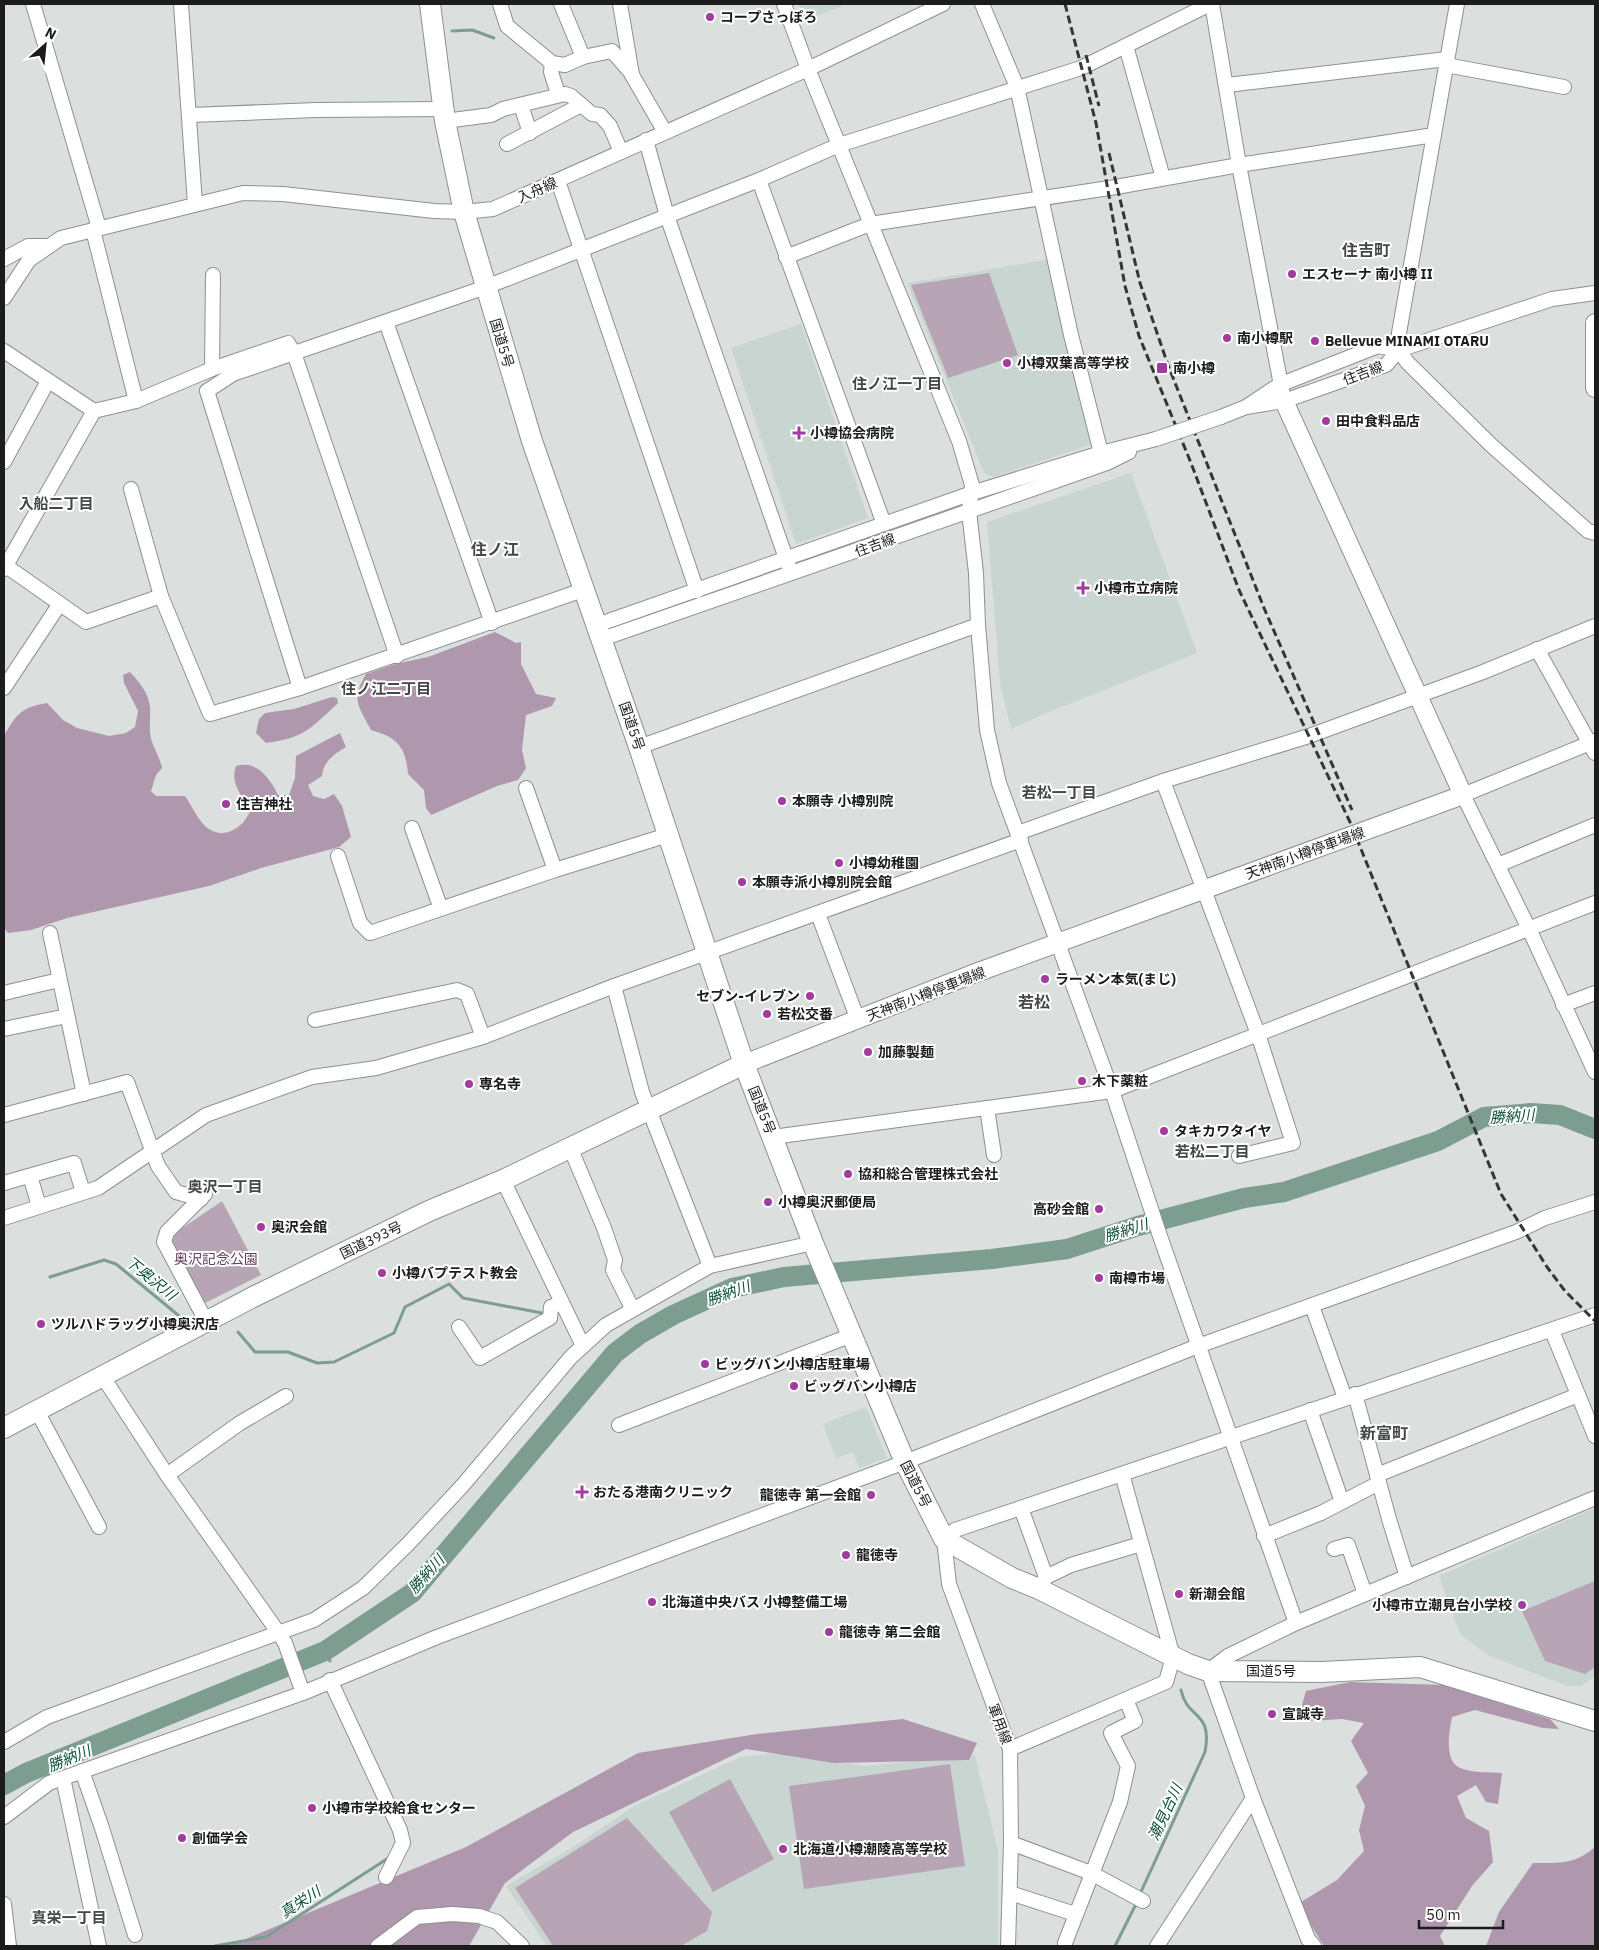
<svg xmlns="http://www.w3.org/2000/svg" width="1599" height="1950" font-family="'IBM Plex Sans','Noto Sans JP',sans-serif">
	<rect width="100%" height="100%" fill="#dbdfdd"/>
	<!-- built -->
	<g fill="#c9d5d0">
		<polygon points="799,4 842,4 843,6 805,20"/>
		<polygon points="1051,259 1093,444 993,477 984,473 907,283"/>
		<polygon points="801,324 868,518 796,544 731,348"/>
		<polygon points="1131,473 1197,653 1044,714 1011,729 1000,682 987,522"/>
		<polygon points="866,1407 887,1458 859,1468 853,1452 836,1458 823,1424"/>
		<polygon points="1595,1508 1595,1676 1582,1686 1568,1686 1489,1656 1460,1634 1439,1576"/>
		<polygon points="779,1753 864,1766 975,1755 998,1851 998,1946 547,1946 506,1886 573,1847 636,1805 741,1757"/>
	</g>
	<!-- green -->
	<g fill="#b7a5b6">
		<polygon points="989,273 1018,355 948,378 911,285"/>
		<polygon points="222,1201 261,1275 203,1304 172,1243 175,1233"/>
		<polygon points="1595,1581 1595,1667 1585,1674 1545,1661 1522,1611"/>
		<polygon points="950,1764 965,1866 804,1889 789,1786"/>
		<polygon points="730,1779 774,1859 713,1892 669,1812"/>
		<polygon points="627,1818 712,1912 707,1931 681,1946 553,1946 515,1888"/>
	</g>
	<!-- forest -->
	<g fill="#af97ad">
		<path d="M495,632L516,643L521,642V664L536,694L556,698L552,706L526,715L522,750L526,768L518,780L497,786L431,815L426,808L424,790L408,774C406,747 397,737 371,730C358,705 351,700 366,674L395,664L428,657Z"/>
		<path d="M130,672C139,682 148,692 150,706C151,718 148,730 152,742C155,751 160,758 162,768L156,775L151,791L156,796H185C191,805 197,818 205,826C223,842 244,828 251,809C241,796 230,783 236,766C257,760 270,778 278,795H289L295,778L296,756L340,733L346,747C334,754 323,762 322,776L308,785L313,796L324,799L334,794L342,806L351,837L339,847L261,868L209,886L67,918L31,930L8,933L4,928V736C16,714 22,707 47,703L63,720L77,728L109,736L126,733L135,727L138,711L124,683L123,675Z"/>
		<path d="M332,697L337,698L338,703C311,728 305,738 266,743L256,733L259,719L265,713L294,709Z"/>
		<path d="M1350,1682L1444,1685L1550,1719L1559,1729L1543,1728L1475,1710L1452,1717C1449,1732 1443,1764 1463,1769C1475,1773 1490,1772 1502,1773L1498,1804L1486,1802L1476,1785L1457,1796L1466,1818L1489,1831L1493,1862L1472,1886L1440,1936L1445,1946H1324L1312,1927L1301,1902L1337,1880L1364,1851L1359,1830L1365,1806L1356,1786L1368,1773L1351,1741L1364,1723L1342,1719L1309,1721L1302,1705L1306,1691Z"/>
		<polygon points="903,1719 977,1743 969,1760 834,1763 746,1749 573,1832 505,1883 469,1946 229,1946 466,1847 638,1753 757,1734"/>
		<path d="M1595,1847V1946H1486L1499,1912L1533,1863C1560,1863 1574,1865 1595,1847Z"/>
	</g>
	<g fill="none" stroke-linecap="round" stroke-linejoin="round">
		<!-- stream -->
		<g stroke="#7c9d90" stroke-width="3">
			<polyline points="452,31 472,30 494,38"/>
			<polyline points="50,1277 104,1260 116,1264 178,1315"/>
			<polyline points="238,1332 255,1352 288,1352 317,1363 334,1362 394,1333 405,1307 449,1284 463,1298 547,1314"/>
			<polyline points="325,1651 330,1661"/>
			<path d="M1140,1894L1205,1752C1213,1710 1187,1720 1181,1690"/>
			<polyline points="215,1946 266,1937 390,1857"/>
			<polyline points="1115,1946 1137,1902"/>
		</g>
		<!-- river -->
		<polyline stroke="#7c9d90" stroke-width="20" points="4,1785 26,1773 325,1651 412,1593 615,1353 640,1334 673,1315 732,1288 784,1277 992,1259 1067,1249 1138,1226 1244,1198 1284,1192 1438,1141 1484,1117 1531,1113 1560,1115 1595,1129"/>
		<!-- minor casing -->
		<g stroke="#8d918f" stroke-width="16">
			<g id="minor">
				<polyline points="33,4 99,228"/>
				<polyline points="181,4 195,204"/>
				<polyline points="500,4 507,26 552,63 565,65 583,57"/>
				<polyline points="561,4 583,57 612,51 632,74"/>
				<polyline points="620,4 632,75 665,132"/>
				<polyline points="784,4 808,69 959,441 972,485 969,511 976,573 978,625 987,730 999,783 1112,1091 1161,1239 1296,1623"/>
				<polyline points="982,4 1017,87 1071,335 1101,453"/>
				<polyline points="1212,4 1239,165 1284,401"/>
				<polyline points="1457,4 1399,333 1399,350 1407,362 1491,445 1588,531 1595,533"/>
				<polyline points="1126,46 1163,178"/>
				<polyline points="552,63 551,72 558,94"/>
				<polyline points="1446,65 1564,87"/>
				<polyline points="1227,85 1447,59"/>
				<polyline points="521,105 530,133"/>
				<polyline points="190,115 316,110 444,109"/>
				<polyline points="445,121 491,115 503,109 565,94 571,96 592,114 600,115 610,126 621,152"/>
				<polyline points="646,140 667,216 789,567"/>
				<polyline points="507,144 581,105"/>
				<polyline points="759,180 884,524"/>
				<polyline points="558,181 697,591"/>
				<polyline points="93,230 136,401"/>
				<polyline points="786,257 870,224 1116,187 1239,165 1434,135"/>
				<polyline points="4,259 28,246 48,246"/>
				<polyline points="4,298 29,260 61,238 243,193 283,194 434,211 464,212 493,209 808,69 943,4"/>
				<polyline points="386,322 492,623"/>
				<polyline points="4,351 94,411 136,401 212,369 288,343 294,353 486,287 759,180 839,145 1081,68 1210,4"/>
				<polyline points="212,369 213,275"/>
				<polyline points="1246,407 1279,385 1378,346 1399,350 1552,299 1595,293"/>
				<polyline points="1221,417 1246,407 1284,401 1386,365 1399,350"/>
				<polyline points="4,462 48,381"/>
				<polyline points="131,489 161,596 210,714 300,688 583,590"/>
				<polyline points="6,566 86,622 161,596"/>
				<polyline points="4,569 94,411"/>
				<polyline points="597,625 972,493 1101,453 1156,439"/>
				<polyline points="602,639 1107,463 1129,452"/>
				<polyline points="1537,649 1595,753"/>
				<polyline points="4,688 59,605"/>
				<polyline points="300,688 207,391 233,374 294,353 397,656"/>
				<polyline points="1595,741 1463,795 1529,929 1595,1072"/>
				<polyline points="639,747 978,625"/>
				<polyline points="1163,781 1258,1034 1293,1143 1239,1156"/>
				<polyline points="526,788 555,870"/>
				<polyline points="412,828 441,909"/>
				<polyline points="1018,833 1163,781 1309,736 1483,672 1595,626"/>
				<polyline points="338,856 360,923 370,933 555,870 668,835"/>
				<polyline points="1498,865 1595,825"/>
				<polyline points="818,914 858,1020"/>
				<polyline points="50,933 84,1094"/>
				<polyline points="614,986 642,1092 710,1266"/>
				<polyline points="4,993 59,980"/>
				<polyline points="1563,1005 1595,993"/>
				<polyline points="315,1020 457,990 467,994 483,1037"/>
				<polyline points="4,1029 67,1016"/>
				<polyline points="987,1108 994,1155"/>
				<polyline points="4,1115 127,1082 158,1166 176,1192 201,1199"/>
				<polyline points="773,1137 1112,1091 1595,903"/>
				<polyline points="570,1147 604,1228 615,1260 613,1270 632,1308"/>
				<polyline points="30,1176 39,1206"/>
				<polyline points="503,1180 583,1346"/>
				<polyline points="4,1183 74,1163 83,1192"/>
				<polyline points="205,1194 167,1232 164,1242 206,1321"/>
				<polyline points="4,1218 98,1188 206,1115 312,1077 376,1068 483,1037 614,986 1021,840"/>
				<polyline points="1312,1306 1345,1398"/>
				<polyline points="459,1327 480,1358 550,1318 551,1307 561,1303"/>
				<polyline points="1552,1331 1595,1436"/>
				<polyline points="103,1377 167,1475 278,1632 285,1643 303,1693"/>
				<polyline points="1355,1394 1389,1519 1407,1577"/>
				<polyline points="1310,1410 1342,1502"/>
				<polyline points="37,1411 99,1527"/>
				<polyline points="619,1425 852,1335"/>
				<polyline points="167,1475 240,1423 286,1396"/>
				<polyline points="1377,1475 1578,1395"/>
				<polyline points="1021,1508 1046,1577"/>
				<polyline points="1264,1536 1321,1513 1379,1483"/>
				<polyline points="1334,1549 1348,1545 1365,1594"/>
				<polyline points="1039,1589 1046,1577 1071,1565 1141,1544"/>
				<polyline points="330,1680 400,1830 403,1843 386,1877"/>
				<polyline points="4,1742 47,1717 314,1620 363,1588 408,1544 463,1485 571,1357 606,1325 710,1266 813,1243"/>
				<polyline points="1010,1749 1166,1682 1173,1657 1122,1474"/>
				<polyline points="82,1771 102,1828 135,1935"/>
				<polyline points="63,1778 99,1946"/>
				<polyline points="4,1817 49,1783 303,1693 437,1637 905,1462 1198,1346 1516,1232 1545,1218 1595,1202"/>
				<polyline points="1011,1843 1091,1873 1143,1901"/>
				<polyline points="1010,1893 1075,1914"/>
				<polyline points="4,1904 9,1946"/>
				<polyline points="1065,1943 1120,1802 1128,1766 1111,1733 1135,1721 1126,1700"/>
				<polyline points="378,1946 417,1917 452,1914 479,1916 497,1922 522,1946"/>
				<polyline points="1008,1946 1011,1843 1010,1749 949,1584 944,1539 955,1530 1595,1315"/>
				<polyline points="1157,1946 1253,1798"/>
				<polyline points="1314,1946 1308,1939 1253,1798 1208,1671 1228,1656 1296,1623 1595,1498"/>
			</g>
		</g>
		<!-- major casing -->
		<g stroke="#8d918f" stroke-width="20">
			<g id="major">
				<polyline points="1595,323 1595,388"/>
				<polyline points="744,1064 970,975 1463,795 1284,401"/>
			</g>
		</g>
		<!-- highway casing -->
		<g stroke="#8d918f" stroke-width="22">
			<g id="highway">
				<polyline points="430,4 445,121 464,212 532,441 639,747 744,1064 813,1243 905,1462 944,1539 1012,1578 1039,1589 1188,1664 1208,1671 1322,1672 1420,1667 1595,1721"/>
				<polyline points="4,1428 253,1297 429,1211 503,1180 744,1064"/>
			</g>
		</g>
		<!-- minor -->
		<use href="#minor" stroke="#fff" stroke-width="14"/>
		<!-- major -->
		<use href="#major" stroke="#fff" stroke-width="18"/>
		<!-- highway -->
		<use href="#highway" stroke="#fff" stroke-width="20"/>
		<!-- rail -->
		<g stroke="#353635" stroke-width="3" stroke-dasharray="8 4" stroke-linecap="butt">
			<polyline points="1065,4 1096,123 1125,286 1139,336 1191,463 1239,590 1350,822 1501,1194 1547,1267 1565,1291 1595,1321"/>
			<polyline points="1086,55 1099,106"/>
			<polyline points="1109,153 1140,283 1168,365 1264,608 1352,810"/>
		</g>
		<!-- minor-bridge casing -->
		<g stroke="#8d918f" stroke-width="16" stroke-linecap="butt">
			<polyline id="minor-bridge" points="1156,439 1221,417"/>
		</g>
		<!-- minor-bridge -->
		<use href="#minor-bridge" stroke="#fff" stroke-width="14"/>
	</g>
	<!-- markers -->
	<g fill="#a13ba0" stroke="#fff" stroke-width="2">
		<circle cx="710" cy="17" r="5"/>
		<circle cx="1292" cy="274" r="5"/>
		<circle cx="1227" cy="338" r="5"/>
		<circle cx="1315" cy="341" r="5"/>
		<circle cx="1007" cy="363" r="5"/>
		<rect x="1156" y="362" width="12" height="12" rx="2.5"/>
		<circle cx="1326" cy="421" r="5"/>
		<path d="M796.5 425.5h5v5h5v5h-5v5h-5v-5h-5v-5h5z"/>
		<path d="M1080.5 580.5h5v5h5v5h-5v5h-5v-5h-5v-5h5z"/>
		<circle cx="782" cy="801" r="5"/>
		<circle cx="226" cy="804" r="5"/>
		<circle cx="839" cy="863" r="5"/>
		<circle cx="742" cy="882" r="5"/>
		<circle cx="1045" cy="979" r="5"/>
		<circle cx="810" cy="996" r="5"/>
		<circle cx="767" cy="1014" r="5"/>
		<circle cx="868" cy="1052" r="5"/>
		<circle cx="1082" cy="1081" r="5"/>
		<circle cx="469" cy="1084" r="5"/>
		<circle cx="1164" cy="1131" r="5"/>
		<circle cx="848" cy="1174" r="5"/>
		<circle cx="768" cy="1202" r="5"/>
		<circle cx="1099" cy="1209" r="5"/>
		<circle cx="261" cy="1227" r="5"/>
		<circle cx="382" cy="1273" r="5"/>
		<circle cx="1099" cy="1278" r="5"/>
		<circle cx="41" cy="1324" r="5"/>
		<circle cx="705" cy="1364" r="5"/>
		<circle cx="794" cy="1386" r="5"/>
		<path d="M579.5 1484.5h5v5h5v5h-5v5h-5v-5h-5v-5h5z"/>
		<circle cx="871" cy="1495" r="5"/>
		<circle cx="846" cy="1555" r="5"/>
		<circle cx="1179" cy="1594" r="5"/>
		<circle cx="652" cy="1602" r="5"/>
		<circle cx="1522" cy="1605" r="5"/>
		<circle cx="829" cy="1632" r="5"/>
		<circle cx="1272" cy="1714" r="5"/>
		<circle cx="312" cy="1808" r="5"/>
		<circle cx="182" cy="1838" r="5"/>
		<circle cx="783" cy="1849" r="5"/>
	</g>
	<g text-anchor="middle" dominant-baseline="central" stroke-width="4" stroke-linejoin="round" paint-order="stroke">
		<!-- poi labels -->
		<g font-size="14" font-weight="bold" fill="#1b1c1b" stroke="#fff" text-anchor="start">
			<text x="720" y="17">コープさっぽろ</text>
			<text x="1302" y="274">エスセーナ 南小樽 II</text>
			<text x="1237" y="338">南小樽駅</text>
			<text x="1325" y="341">Bellevue MINAMI OTARU</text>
			<text x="1017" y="363">小樽双葉高等学校</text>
			<text x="1173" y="368">南小樽</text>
			<text x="1336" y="421">田中食料品店</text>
			<text x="810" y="433">小樽協会病院</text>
			<text x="1094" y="588">小樽市立病院</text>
			<text x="792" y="801">本願寺 小樽別院</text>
			<text x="236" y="804">住吉神社</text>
			<text x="849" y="863">小樽幼稚園</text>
			<text x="752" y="882">本願寺派小樽別院会館</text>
			<text x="1055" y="979">ラーメン本気(まじ)</text>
			<text x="800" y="996" text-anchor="end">セブン-イレブン</text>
			<text x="777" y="1014">若松交番</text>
			<text x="878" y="1052">加藤製麺</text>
			<text x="1092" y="1081">木下薬粧</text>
			<text x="479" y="1084">専名寺</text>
			<text x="1174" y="1131">タキカワタイヤ</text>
			<text x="858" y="1174">協和総合管理株式会社</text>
			<text x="778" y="1202">小樽奥沢郵便局</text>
			<text x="1089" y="1209" text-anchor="end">高砂会館</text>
			<text x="271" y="1227">奥沢会館</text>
			<text x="392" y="1273">小樽バプテスト教会</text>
			<text x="1109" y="1278">南樽市場</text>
			<text x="51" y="1324">ツルハドラッグ小樽奥沢店</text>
			<text x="715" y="1364">ビッグバン小樽店駐車場</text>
			<text x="804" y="1386">ビッグバン小樽店</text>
			<text x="593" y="1492">おたる港南クリニック</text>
			<text x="861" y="1495" text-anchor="end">龍徳寺 第一会館</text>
			<text x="856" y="1555">龍徳寺</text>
			<text x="1189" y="1594">新潮会館</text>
			<text x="662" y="1602">北海道中央バス 小樽整備工場</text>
			<text x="1512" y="1605" text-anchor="end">小樽市立潮見台小学校</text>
			<text x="839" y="1632">龍徳寺 第二会館</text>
			<text x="1282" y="1714">宣誠寺</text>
			<text x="322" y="1808">小樽市学校給食センター</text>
			<text x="192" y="1838">創価学会</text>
			<text x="793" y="1849">北海道小樽潮陵高等学校</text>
		</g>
		<!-- street labels -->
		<g font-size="14" fill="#1b1c1b" stroke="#fff">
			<text transform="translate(537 190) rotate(-24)">入舟線</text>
			<text transform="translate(502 343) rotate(73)">国道5号</text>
			<text transform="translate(1363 373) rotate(-21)">住吉線</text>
			<text transform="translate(875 545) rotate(-20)">住吉線</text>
			<text transform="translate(632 726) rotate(71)">国道5号</text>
			<text transform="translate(1305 853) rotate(-20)">天神南小樽停車場線</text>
			<text transform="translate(926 994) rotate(-21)">天神南小樽停車場線</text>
			<text transform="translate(762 1110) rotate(68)">国道5号</text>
			<text transform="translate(371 1240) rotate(-26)">国道393号</text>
			<text transform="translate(916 1484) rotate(63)">国道5号</text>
			<text x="1271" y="1671">国道5号</text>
			<text transform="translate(1000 1724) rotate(70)">軍用線</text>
		</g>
		<!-- park labels -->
		<g font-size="14" fill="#634062" stroke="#fff">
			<text x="216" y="1259">奥沢記念公園</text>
		</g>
		<!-- neighbourhood labels -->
		<g font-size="15" font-weight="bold" fill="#454847" stroke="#fff">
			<text x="897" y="383">住ノ江一丁目</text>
			<text x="56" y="503">入船二丁目</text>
			<text x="386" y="688">住ノ江二丁目</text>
			<text x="1059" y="792">若松一丁目</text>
			<text x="1212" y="1151">若松二丁目</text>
			<text x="225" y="1186">奥沢一丁目</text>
			<text x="69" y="1917">真栄一丁目</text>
		</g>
		<!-- water labels -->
		<g font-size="15" font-style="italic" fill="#0e503e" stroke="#fff">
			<text transform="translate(1512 1116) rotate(-4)">勝納川</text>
			<text transform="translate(1126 1230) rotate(-17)">勝納川</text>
			<text transform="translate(151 1278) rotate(39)">下奥沢川</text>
			<text transform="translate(728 1293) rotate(-20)">勝納川</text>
			<text transform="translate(426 1574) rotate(-48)">勝納川</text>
			<text transform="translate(69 1758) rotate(-23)">勝納川</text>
			<text transform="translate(1165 1812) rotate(-65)">潮見台川</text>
			<text transform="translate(300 1902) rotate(-33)">真栄川</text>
		</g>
		<!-- quarter labels -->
		<g font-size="16" font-weight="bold" fill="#454847" stroke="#fff">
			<text x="1366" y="250">住吉町</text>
			<text x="495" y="549">住ノ江</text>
			<text x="1034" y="1002">若松</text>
			<text x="1384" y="1433">新富町</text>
		</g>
	</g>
	<!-- border -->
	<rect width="1599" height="1950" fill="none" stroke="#1b1c1b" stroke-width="10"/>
	<!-- north arrow -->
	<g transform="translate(45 45) rotate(27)" stroke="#ffffff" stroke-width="4" paint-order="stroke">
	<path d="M0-4L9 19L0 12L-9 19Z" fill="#1b1c1b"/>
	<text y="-8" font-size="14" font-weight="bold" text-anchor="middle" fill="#1b1c1b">N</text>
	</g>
	<!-- scale -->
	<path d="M1419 1920v8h84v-8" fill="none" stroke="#1b1c1b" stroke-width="2.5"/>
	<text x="1426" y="1920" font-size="15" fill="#1b1c1b" stroke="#ffffff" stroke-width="4" paint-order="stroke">50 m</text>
</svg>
